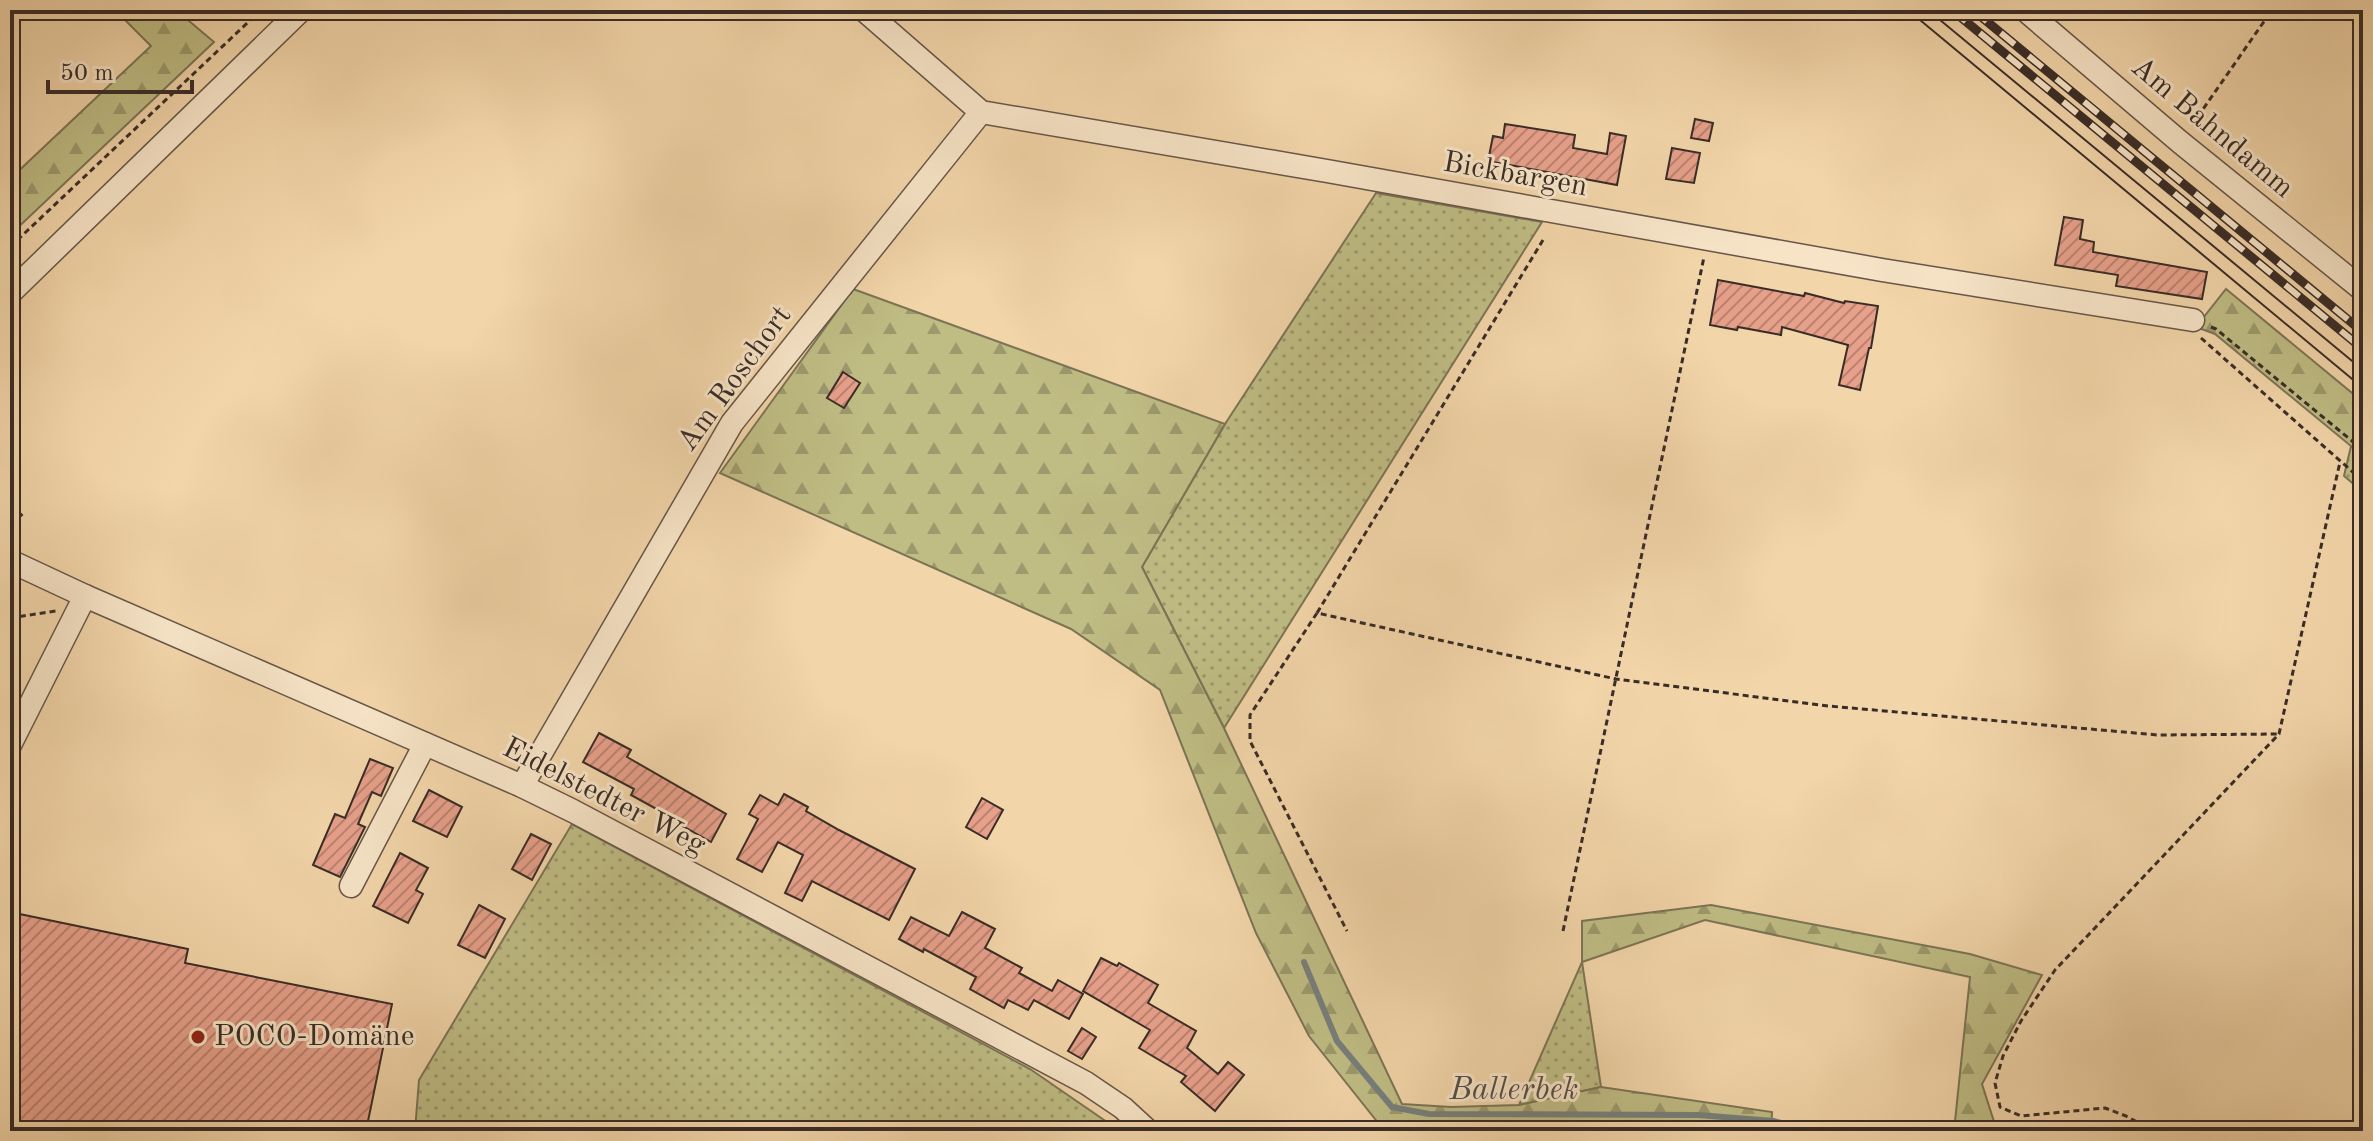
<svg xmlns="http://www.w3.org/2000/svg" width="2373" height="1141" font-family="'Old Standard TT',serif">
	<defs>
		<pattern id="grass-dots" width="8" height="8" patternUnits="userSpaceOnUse" patternTransform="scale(2)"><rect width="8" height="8" fill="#bfbc84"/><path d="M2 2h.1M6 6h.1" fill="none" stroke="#9c996c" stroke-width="1.8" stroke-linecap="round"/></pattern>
		<pattern id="forest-firs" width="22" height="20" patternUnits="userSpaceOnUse" patternTransform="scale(2)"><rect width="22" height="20" fill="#bfbc84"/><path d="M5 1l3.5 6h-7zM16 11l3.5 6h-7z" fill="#9c996c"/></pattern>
		<pattern id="building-hatch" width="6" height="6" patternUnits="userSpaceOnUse" patternTransform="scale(2)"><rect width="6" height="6" fill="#e7a08a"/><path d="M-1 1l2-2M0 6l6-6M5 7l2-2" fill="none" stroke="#bc8371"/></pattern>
	</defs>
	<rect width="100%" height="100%" fill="#f2d5a9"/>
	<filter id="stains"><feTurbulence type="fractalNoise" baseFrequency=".0025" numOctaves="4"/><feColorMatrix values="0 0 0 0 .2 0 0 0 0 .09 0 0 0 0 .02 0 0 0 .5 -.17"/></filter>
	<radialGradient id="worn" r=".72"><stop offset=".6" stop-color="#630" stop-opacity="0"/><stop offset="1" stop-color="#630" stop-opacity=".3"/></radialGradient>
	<!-- grass -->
	<g fill="url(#grass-dots)" stroke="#7c7456" stroke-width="2">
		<polygon points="1376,193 1542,222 1224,728 1142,567 1225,424"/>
		<polygon points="2351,446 2363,456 2363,492 2344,476"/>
		<polygon points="572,824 1030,1069 1120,1131 415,1131 419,1080"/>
		<polygon points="1582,962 1601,1087 1519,1105"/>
	</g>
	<!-- forest -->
	<g fill="url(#forest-firs)" stroke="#7c7456" stroke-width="2">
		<polygon points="115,10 176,10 214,42 10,235 10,179 151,46"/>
		<polygon points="853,289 1225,424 1142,567 1224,728 1402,1104 1451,1107 1519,1105 1601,1087 1772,1112 1771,1131 1383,1129 1309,1036 1256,933 1160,690 1071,629 720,473"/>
		<polygon points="2226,289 2363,402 2363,456 2215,334 2196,327"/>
		<polygon points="1711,905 1970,954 2042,975 1982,1084 1997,1131 1954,1131 1970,977 1705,920 1582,962 1582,921"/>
	</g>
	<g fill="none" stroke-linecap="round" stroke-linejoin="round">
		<!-- stream -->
		<polyline stroke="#777f7c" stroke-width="6" points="1304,962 1337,1041 1392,1107 1429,1114 1698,1115 1774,1121 1807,1131"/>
	</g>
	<!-- building -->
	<g fill="url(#building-hatch)" stroke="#392c27" stroke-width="2">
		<polygon points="1695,119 1713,123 1709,141 1691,138"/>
		<polygon points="1505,124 1575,135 1573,148 1607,154 1610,133 1626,136 1617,185 1488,161 1493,136 1503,138"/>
		<polygon points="1672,148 1700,153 1694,183 1666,179"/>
		<polygon points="2064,217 2083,220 2080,239 2094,242 2093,252 2207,272 2202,299 2116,286 2118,275 2055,265"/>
		<polygon points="1718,280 1804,296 1805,293 1844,303 1845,301 1878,306 1871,348 1869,348 1860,390 1839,385 1848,345 1782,327 1781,335 1738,327 1737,330 1710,325"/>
		<polygon points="843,372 860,383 844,408 827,398"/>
		<polygon points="599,733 631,750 627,757 726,814 711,842 681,825 682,823 631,795 634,789 583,762"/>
		<polygon points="370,759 393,768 381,796 372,792 358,824 365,827 340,877 313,865 335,814 345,818"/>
		<polygon points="429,790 462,807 447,837 413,821"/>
		<polygon points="784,794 808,807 806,811 839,830 915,869 889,920 812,881 802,901 785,893 803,855 778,842 762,872 737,859 758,819 749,814 760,795 778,805"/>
		<polygon points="982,798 1003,810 987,839 966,827"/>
		<polygon points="531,834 551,844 532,880 512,869"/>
		<polygon points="400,853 428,868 416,890 423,894 408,923 373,906"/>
		<polygon points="479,905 505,919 485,958 458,945"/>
		<polygon points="10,912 188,949 185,963 392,1004 366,1131 10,1131"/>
		<polygon points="962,912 995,929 985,948 1022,968 1019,973 1052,991 1058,980 1083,994 1069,1019 1034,1000 1028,1010 1008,1000 1004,1008 970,989 976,977 924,949 923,952 899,939 911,917 949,936"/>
		<polygon points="1101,958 1117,966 1119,963 1158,985 1148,1003 1196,1031 1187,1048 1218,1074 1228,1062 1244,1075 1215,1111 1181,1082 1186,1076 1139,1048 1150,1030 1083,991"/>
		<polygon points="1082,1028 1096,1037 1082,1059 1068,1051"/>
	</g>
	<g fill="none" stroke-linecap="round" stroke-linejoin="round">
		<!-- minor casing -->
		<g stroke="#675648" stroke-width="25">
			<g id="minor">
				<polyline points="864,10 981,112 1327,171 1882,270 2193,320"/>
				<polyline points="2025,10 2180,142 2363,290"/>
				<polyline points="10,293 301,10"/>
				<polyline points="10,561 85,596 522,786 573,811 1086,1083 1123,1108 1148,1131"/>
				<polyline points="10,745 85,596"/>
				<polyline points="522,786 732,423 981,112"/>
				<polyline points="351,886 425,744"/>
			</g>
		</g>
		<!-- path -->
		<g stroke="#392c27" stroke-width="3" stroke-dasharray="6 4" stroke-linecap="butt">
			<polyline points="2192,125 2272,10"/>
			<polyline points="1543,240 1317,613 1616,679 1828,706 2158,735 2279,734"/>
			<polyline points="10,247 261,10"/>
			<polyline points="2211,327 2216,329 2363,450"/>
			<polyline points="2201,338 2363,481"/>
			<polyline points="10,524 25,512"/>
			<polyline points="1317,613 1250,715 1250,741 1347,931"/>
			<polyline points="10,618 56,611"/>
			<polyline points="1563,931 1704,257"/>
			<polyline points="2154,1131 2126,1116 2105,1108 2021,1116 2000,1107 1995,1083 2003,1056 2021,1021 2055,970 2279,734 2340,462"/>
		</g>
		<!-- minor -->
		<use href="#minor" stroke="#f7e4c7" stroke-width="22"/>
		<!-- tram -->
		<g stroke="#392c27" stroke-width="2">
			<polyline points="1908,10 2363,388"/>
			<polyline points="1928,10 2363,370"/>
		</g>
		<!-- rail casing -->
		<g stroke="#392c27" stroke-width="9">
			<g id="rail">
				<polyline points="1952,10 2363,349"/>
				<polyline points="1973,10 2363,332"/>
			</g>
		</g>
		<!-- rail -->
		<use href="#rail" stroke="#f7e4c7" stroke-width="6" stroke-dasharray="18" stroke-linecap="butt"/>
	</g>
	<!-- markers -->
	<circle fill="#8f2418" stroke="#f7e4c7" stroke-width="3" cx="198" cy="1037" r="8"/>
	<g text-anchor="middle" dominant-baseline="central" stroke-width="6" stroke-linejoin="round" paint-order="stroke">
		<!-- street labels -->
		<g font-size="30" fill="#392c27" stroke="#f7e4c7">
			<text transform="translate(2212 128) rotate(40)">Am Bahndamm</text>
			<text transform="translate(1515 175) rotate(10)">Bickbargen</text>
			<text transform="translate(735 379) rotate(-54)">Am Roschort</text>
			<text transform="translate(604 797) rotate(27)">Eidelstedter Weg</text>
		</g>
		<!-- poi labels -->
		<g font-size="30" fill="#392c27" stroke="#f7e4c7" text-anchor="start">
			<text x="214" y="1037">POCO-Domäne</text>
		</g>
		<!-- water labels -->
		<g font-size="32" font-style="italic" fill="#534e4a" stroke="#f7e4c7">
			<text x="1514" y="1091">Ballerbek</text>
		</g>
	</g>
	<!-- margin -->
	<rect width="2373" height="1141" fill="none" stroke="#f2d5a9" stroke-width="40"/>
	<rect x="12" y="12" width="2349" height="1117" fill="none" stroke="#392c27" stroke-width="4"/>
	<rect x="20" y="20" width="2333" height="1101" fill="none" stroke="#392c27" stroke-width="2"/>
	<!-- scale -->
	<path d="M48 80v12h144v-12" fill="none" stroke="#392c27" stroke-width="4"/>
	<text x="60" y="80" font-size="24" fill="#392c27" stroke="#f7e4c7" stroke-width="6" paint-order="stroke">50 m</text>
	<rect width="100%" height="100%" filter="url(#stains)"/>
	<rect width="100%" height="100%" fill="url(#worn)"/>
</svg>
